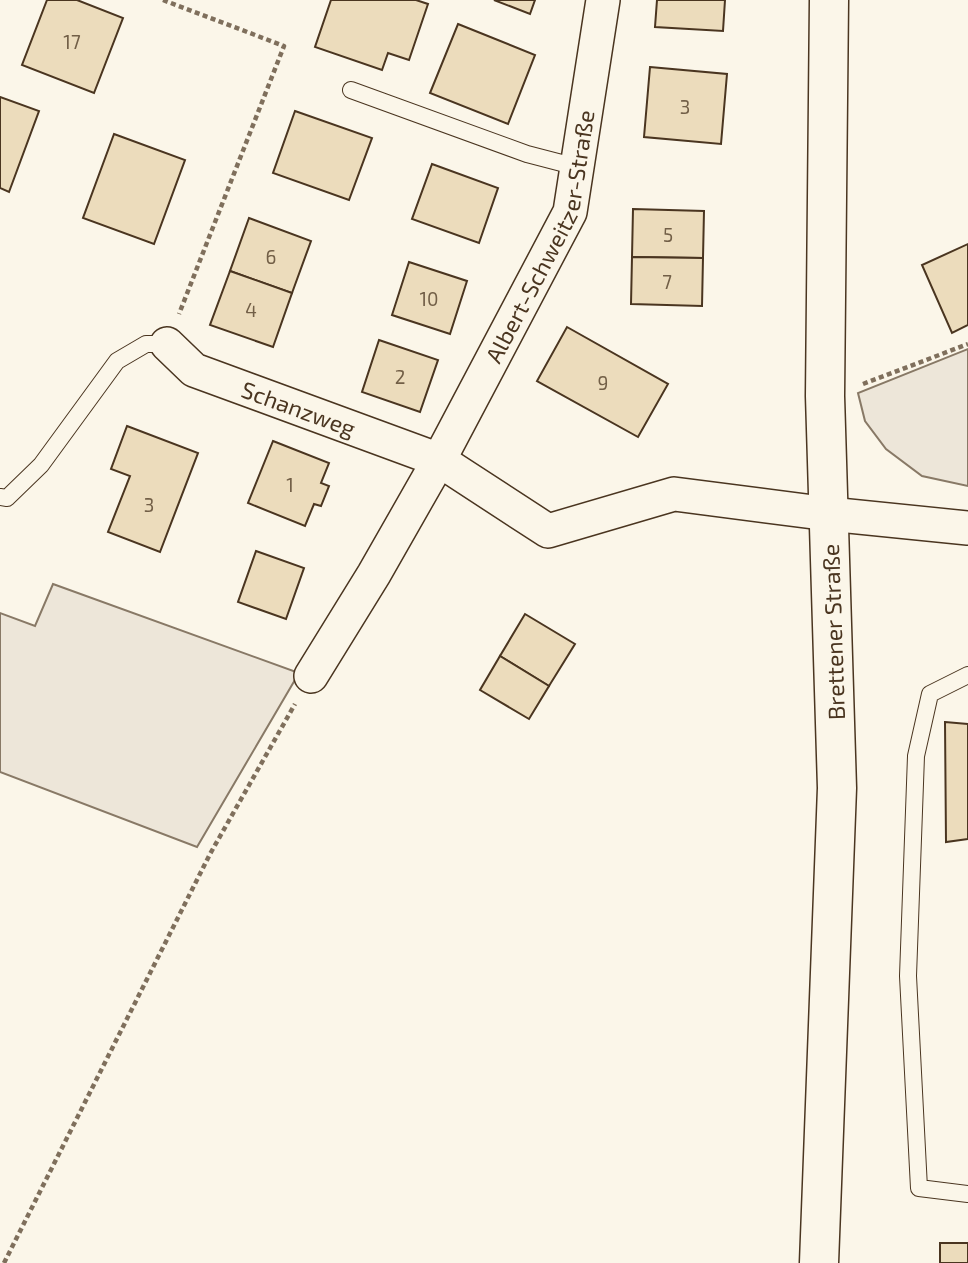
<svg xmlns="http://www.w3.org/2000/svg" width="968" height="1263" font-family="'Exo 2',sans-serif">
	<rect width="100%" height="100%" fill="#fbf6e9"/>
	<!-- green -->
	<g fill="#ede6d9" stroke="#887966" stroke-width="2">
		<polygon points="968,349 968,486 922,476 886,449 865,421 858,393"/>
		<polygon points="53,584 299,673 197,847 0,772 0,613 35,626"/>
	</g>
	<!-- building -->
	<g fill="#ecdcbc" stroke="#4a3520" stroke-width="2">
		<polygon points="47,0 77,0 123,18 94,93 22,65"/>
		<polygon points="331,0 416,0 428,4 409,60 388,53 382,70 315,47"/>
		<polygon points="494,0 535,0 530,14"/>
		<polygon points="657,0 725,0 723,31 655,27"/>
		<polygon points="458,24 535,55 508,124 430,93"/>
		<polygon points="650,67 727,74 721,144 644,137"/>
		<polygon points="0,97 39,111 9,192 0,188"/>
		<polygon points="295,111 372,138 349,200 273,173"/>
		<polygon points="114,134 185,160 154,244 83,218"/>
		<polygon points="432,164 498,188 479,243 412,219"/>
		<polygon points="633,209 704,211 703,258 632,257"/>
		<polygon points="249,218 311,241 292,293 230,271"/>
		<polygon points="968,244 968,325 952,333 922,265"/>
		<polygon points="632,257 703,258 702,306 631,304"/>
		<polygon points="409,262 467,281 450,334 392,315"/>
		<polygon points="230,271 292,293 273,347 210,325"/>
		<polygon points="567,327 668,384 638,437 537,381"/>
		<polygon points="379,340 438,360 420,412 362,392"/>
		<polygon points="127,426 198,453 160,552 108,532 130,476 111,469"/>
		<polygon points="273,441 329,463 321,483 329,486 321,506 314,504 305,526 248,503"/>
		<polygon points="256,551 304,568 286,619 238,602"/>
		<polygon points="525,614 575,644 549,686 500,656"/>
		<polygon points="500,656 549,686 529,719 480,690"/>
		<polygon points="945,722 968,724 968,839 946,842"/>
		<rect x="940" y="1243" width="28" height="20"/>
	</g>
	<g fill="none" stroke-linecap="round" stroke-linejoin="round">
		<!-- lane casing -->
		<g stroke="#4a3520" stroke-width="18">
			<g id="lane">
				<polyline points="351,90 527,154 577,167"/>
				<polyline points="0,497 7,498 41,465 117,361 146,344 167,344"/>
				<polyline points="968,675 930,694 916,756 908,976 919,1188 968,1194"/>
			</g>
		</g>
		<!-- street casing -->
		<g stroke="#4a3520" stroke-width="36">
			<g id="street">
				<path id="s1" d="M167,344L194,370L439,460L548,531L674,494L829,514L968,528"/>
				<path id="s2" d="M311,676L374,574L439,460L570,212L603,0"/>
			</g>
		</g>
		<!-- secondary casing -->
		<g stroke="#4a3520" stroke-width="41">
			<polyline id="secondary" points="819,1263 837,788 825,396 829,0"/>
		</g>
		<!-- path -->
		<g stroke="#7f6f5c" stroke-width="4.5" stroke-dasharray="5 3.5" stroke-linecap="butt">
			<polyline points="163,0 284,46 179,314"/>
			<polyline points="863,384 968,344"/>
			<polyline points="4,1263 210,854 295,704"/>
		</g>
		<!-- lane -->
		<use href="#lane" stroke="#fbf6e9" stroke-width="16"/>
		<!-- street -->
		<use href="#street" stroke="#fbf6e9" stroke-width="33"/>
		<!-- secondary -->
		<use href="#secondary" stroke="#fbf6e9" stroke-width="38"/>
	</g>
	<g text-anchor="middle" dominant-baseline="central" stroke-width="5" stroke-linejoin="round" paint-order="stroke">
		<!-- number labels -->
		<g font-size="19" fill="#725f47">
			<text x="72" y="41">17</text>
			<text x="685" y="106">3</text>
			<text x="668" y="234">5</text>
			<text x="271" y="256">6</text>
			<text x="667" y="281">7</text>
			<text x="429" y="298">10</text>
			<text x="251" y="309">4</text>
			<text x="400" y="376">2</text>
			<text x="603" y="382">9</text>
			<text x="290" y="484">1</text>
			<text x="149" y="504">3</text>
		</g>
		<!-- street labels -->
		<g font-size="23" fill="#4a3520" stroke="#fbf6e9">
			<text stroke="none"><textPath href="#s2" startOffset="499">Albert-Schweitzer-Straße</textPath></text>
			<text stroke="none"><textPath href="#s1" startOffset="149">Schanzweg</textPath></text>
			<text transform="translate(833 632) rotate(-92)">Brettener Straße</text>
		</g>
	</g>
</svg>
